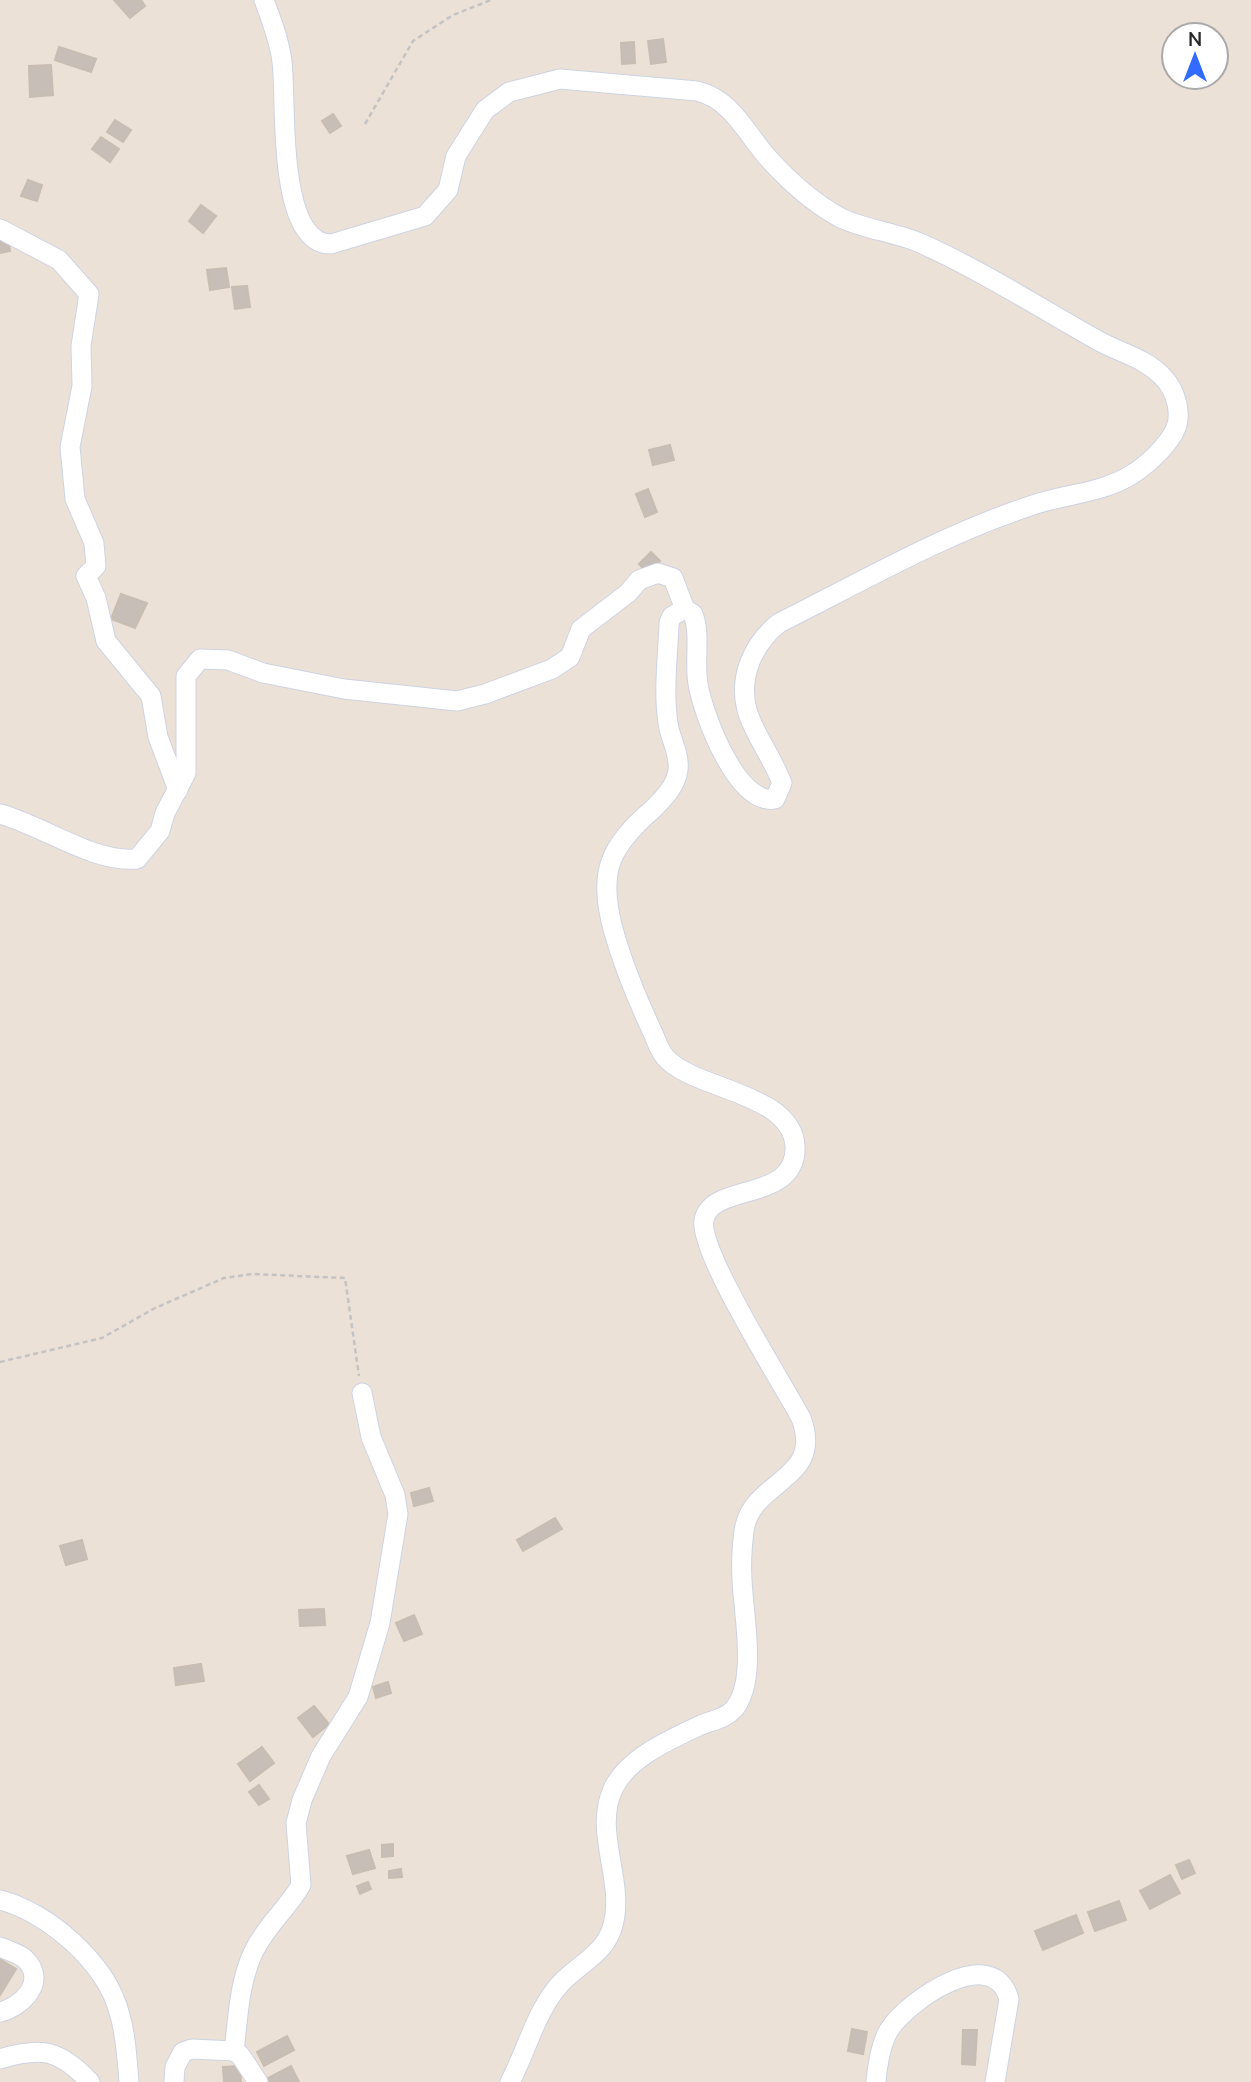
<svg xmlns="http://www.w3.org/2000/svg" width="1251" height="2082" font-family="'Nunito Sans',sans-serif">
	<rect width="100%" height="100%" fill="#ece1d7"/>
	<!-- building -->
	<g fill="#c7beb7" stroke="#c7bdb1" stroke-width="2">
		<polygon points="114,0 141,0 145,6 130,18"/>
		<polygon points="663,39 666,62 651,64 648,41"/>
		<polygon points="634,42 635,63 622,64 621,43"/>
		<polygon points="59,47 96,59 91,72 55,60"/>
		<polygon points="51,65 53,95 30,97 29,66"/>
		<polygon points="333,114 341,126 330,133 322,121"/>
		<polygon points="115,120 131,130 123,142 107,132"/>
		<polygon points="101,137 119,149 110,162 92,149"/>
		<polygon points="28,180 42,185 37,201 21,196"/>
		<polygon points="201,205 216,216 203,233 189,221"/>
		<polygon points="7,232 10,251 0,253 0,234"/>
		<polygon points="226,268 229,287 210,290 207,270"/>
		<polygon points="247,286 250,307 235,309 232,287"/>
		<polygon points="670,445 674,460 653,465 649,450"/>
		<polygon points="648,489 657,512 645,517 636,494"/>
		<polygon points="651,552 660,561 648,573 639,564"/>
		<polygon points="121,594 147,603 135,628 111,619"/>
		<polygon points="429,1488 433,1501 414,1506 411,1493"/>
		<polygon points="555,1518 562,1529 523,1551 517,1540"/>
		<polygon points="82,1540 87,1559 66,1565 60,1546"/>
		<polygon points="324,1609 325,1625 300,1626 299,1610"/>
		<polygon points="414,1615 422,1634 404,1641 396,1623"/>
		<polygon points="201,1664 204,1681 176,1685 174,1668"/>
		<polygon points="388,1682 391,1693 376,1698 373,1687"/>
		<polygon points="314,1706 329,1724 313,1737 298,1718"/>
		<polygon points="262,1747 274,1763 250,1781 238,1764"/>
		<polygon points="259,1785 269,1799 259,1805 249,1792"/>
		<polygon points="393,1844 393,1856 382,1857 382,1845"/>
		<polygon points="369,1850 375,1868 353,1874 347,1856"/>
		<polygon points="1189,1860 1195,1873 1182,1879 1176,1865"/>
		<polygon points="401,1869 402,1877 389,1878 389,1871"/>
		<polygon points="1170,1875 1180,1893 1150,1909 1140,1891"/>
		<polygon points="368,1882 371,1889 360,1894 357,1886"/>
		<polygon points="1119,1901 1126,1920 1095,1931 1088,1912"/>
		<polygon points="1076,1915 1083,1933 1043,1950 1035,1931"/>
		<polygon points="0,1959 16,1969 0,1995"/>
		<polygon points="852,2029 867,2032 863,2054 848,2051"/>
		<polygon points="963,2030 977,2030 975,2065 962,2064"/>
		<polygon points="287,2036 294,2050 264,2066 257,2052"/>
		<polygon points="240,2066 241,2082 224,2082 223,2067"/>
		<polygon points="291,2066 299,2082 268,2082 266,2079"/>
	</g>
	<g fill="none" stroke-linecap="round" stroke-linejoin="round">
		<!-- minor casing -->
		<g stroke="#cdd3e3" stroke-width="21">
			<g id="minor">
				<path d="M264,0C271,19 280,42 282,62C287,101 276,244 331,244L425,216L448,190L456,156L485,110L509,92L560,79L697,91C732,99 747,135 769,159C788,180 814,203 839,217C862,229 895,232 920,243C979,269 1040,308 1097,340C1120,353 1143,357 1162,376C1176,390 1184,416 1173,434C1164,449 1146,466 1131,475C1100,494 1063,494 1030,506C942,535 861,582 779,623C754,643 738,676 747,710C752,730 773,759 782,783L775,799C737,806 703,714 698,684C694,662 701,634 693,614L685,609L672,616L669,623C668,656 663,690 668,723C670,739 680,753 678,770C676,786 664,798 653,809C609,847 598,872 613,929C623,965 637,999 653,1033C656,1040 659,1050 665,1057C693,1090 792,1092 795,1146C798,1203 711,1182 704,1220C698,1251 783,1384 801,1418C825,1481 751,1479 744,1531C742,1547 741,1563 742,1579C743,1613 758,1680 734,1709C725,1719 713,1720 701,1725C671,1739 627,1758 613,1789C593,1832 625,1881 613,1925C606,1953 579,1964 561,1983C536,2010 527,2050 510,2082"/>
				<polyline points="0,229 59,260 89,294 81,346 82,386 70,447 75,499 94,543 96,566 86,576 96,598 106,641 151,696 158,737 178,790"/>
				<path d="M0,814C44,826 93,863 137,859L160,831L165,813L186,773V676L200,659L228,660L263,673L344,689L457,701L485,694L552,669L570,657L581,629L628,593L639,580L658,573L673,578L685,609"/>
				<path d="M0,1900C48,1912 106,1963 119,2012C126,2034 127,2059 129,2082"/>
				<path d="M0,1947C7,1950 20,1954 25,1959C48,1981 22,2007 0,2012"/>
				<path d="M0,2059C42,2046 60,2050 90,2082"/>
				<polyline points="174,2082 175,2067 183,2052 192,2049 234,2051"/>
				<path d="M258,2082L240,2055L234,2051C238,2018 239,1983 253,1953C265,1927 287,1909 301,1885L296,1823L302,1800L321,1756L358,1697L380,1623L398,1514L395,1495L371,1437L362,1393"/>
				<path d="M876,2082C877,2067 881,2043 889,2030C908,2000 993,1942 1009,1999L995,2082"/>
			</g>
		</g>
		<!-- path -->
		<g stroke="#c3c3c3" stroke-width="2.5" stroke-dasharray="5 3.5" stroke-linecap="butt">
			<polyline points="365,124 413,41 453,15 491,0"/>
			<polyline points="0,1362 102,1338 155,1308 224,1278 252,1274 345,1278 359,1376"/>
		</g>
		<!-- minor -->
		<use href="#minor" stroke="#fff" stroke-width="19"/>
	</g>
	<!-- north arrow -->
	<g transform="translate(1195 56)"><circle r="33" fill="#ffffff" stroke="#a9a9a9" stroke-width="2"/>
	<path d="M0-5L12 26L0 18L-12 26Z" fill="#316cff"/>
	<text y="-10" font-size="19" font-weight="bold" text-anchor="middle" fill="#282828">N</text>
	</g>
</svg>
